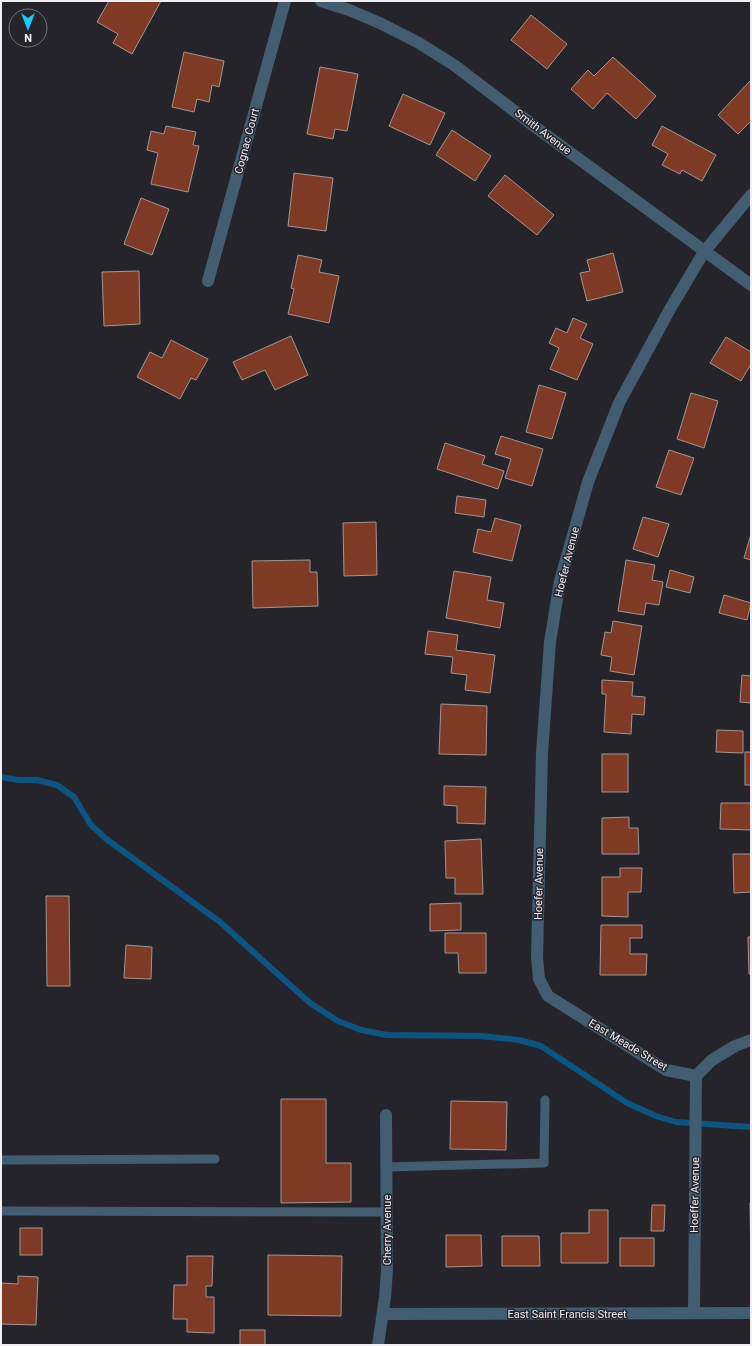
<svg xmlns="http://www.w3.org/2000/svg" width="752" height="1346" font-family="Roboto,sans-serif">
	<rect width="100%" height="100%" fill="#26242b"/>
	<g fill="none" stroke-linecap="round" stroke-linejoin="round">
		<!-- stream -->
		<polyline stroke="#0c5482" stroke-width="6" points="1,777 18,780 37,780 57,785 74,797 91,825 105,838 220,922 310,1003 338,1021 361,1030 387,1035 481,1036 519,1040 541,1046 627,1103 656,1116 676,1122 751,1127"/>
	</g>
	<!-- building -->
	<g fill="#7e3a25" stroke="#a19693">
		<polygon points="109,1 161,1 132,54 113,43 118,34 97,22"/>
		<polygon points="531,15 567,44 547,69 511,40"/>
		<polygon points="184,52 224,61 219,87 212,85 209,102 197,99 194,112 172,107"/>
		<polygon points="613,57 656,96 636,119 607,93 593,109 571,89 588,70 594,76"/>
		<polygon points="320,67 358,74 347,131 335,129 333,139 307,134"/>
		<polygon points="751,80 751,121 738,134 718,115"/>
		<polygon points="403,94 445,113 430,145 389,126"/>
		<polygon points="166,126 196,132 193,145 199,146 188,192 151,184 158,153 147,150 151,131 164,134"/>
		<polygon points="662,126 716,155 702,181 682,170 680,174 662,165 668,154 652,145"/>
		<polygon points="452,130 491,156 475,181 436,155"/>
		<polygon points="294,173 333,178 326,231 288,226"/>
		<polygon points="505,175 554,215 537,235 488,196"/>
		<polygon points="141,198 169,209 152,255 124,244"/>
		<polygon points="613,253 623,292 587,301 580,273 590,271 587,260"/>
		<polygon points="298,255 322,260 319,272 339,276 329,323 288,314 294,289 291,288"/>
		<polygon points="139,271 140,324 104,326 102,272"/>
		<polygon points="573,318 587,324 580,338 593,344 577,380 550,369 559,348 549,343 556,328 567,333"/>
		<polygon points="291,336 308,375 275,390 265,370 242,380 233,362"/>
		<polygon points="726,337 751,352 751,364 741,381 710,363"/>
		<polygon points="171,340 208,359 196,380 191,378 180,399 137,377 150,352 162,358"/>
		<polygon points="539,385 566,393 552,439 526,432"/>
		<polygon points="691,393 718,401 704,448 677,439"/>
		<polygon points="501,436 543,449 532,486 505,478 511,459 495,454"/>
		<polygon points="445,443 485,456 482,464 504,471 498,489 437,469"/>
		<polygon points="669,450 694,458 681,495 656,487"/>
		<polygon points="457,496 486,500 484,517 455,513"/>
		<polygon points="643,517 669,524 658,557 633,549"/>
		<polygon points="495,518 521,525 512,561 473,552 478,529 491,532"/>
		<polygon points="376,522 377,575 344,576 343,523"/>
		<polygon points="751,534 751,560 744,558"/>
		<polygon points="310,560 310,572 317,572 318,606 253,608 252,561"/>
		<polygon points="626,560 655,565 652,580 663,582 659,605 646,603 644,615 618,611"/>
		<polygon points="670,570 694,577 690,593 666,587"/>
		<polygon points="454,571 491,577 487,600 504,603 500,628 446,618"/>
		<polygon points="724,595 751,603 747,620 719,613"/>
		<polygon points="613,621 642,626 634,675 610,671 612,657 601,655 605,632 611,633"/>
		<polygon points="428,631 458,635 456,650 495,655 490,693 465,690 467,675 451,673 453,657 425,654"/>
		<polygon points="742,675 751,676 751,703 740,702"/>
		<polygon points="602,680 633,682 632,696 645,697 644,715 632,714 631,734 604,732 606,694 602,694"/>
		<polygon points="441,704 487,706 486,755 439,754"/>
		<polygon points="717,730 743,731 743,753 716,752"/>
		<rect x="745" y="752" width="6" height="33"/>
		<rect x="602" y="754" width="26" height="38"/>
		<polygon points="444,786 486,787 485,824 457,823 457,806 444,805"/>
		<polygon points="721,803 751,803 751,830 720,829"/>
		<polygon points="629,817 629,828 638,828 639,854 602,854 602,818"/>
		<polygon points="481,839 483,894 455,894 455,878 446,878 445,841"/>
		<polygon points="733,854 751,854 751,892 734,893"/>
		<polygon points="620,868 642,868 641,892 628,892 628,917 602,916 602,877 620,877"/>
		<polygon points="46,896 69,896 70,986 47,986"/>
		<polygon points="461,903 461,930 430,931 430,904"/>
		<polygon points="601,925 642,925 642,938 630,938 630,954 647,954 646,975 600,975"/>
		<polygon points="445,933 486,933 486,973 459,973 458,953 445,953"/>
		<polygon points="748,937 751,937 751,974 749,974"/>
		<polygon points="126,945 152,947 151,979 124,978"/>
		<polygon points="281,1099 326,1099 326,1163 351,1163 351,1202 281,1203"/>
		<polygon points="451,1101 507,1102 506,1150 450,1149"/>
		<polygon points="750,1203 751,1203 751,1265"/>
		<polygon points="652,1205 665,1205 664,1231 651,1231"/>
		<polygon points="589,1210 608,1210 608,1263 561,1263 561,1233 589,1233"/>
		<rect x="20" y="1228" width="22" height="27"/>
		<polygon points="446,1235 481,1235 482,1266 446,1267"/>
		<polygon points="502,1236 539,1236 540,1266 502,1266"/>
		<rect x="620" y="1238" width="34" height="28"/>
		<polygon points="268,1255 342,1256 341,1316 268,1315"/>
		<polygon points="187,1256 213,1256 212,1286 206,1286 206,1297 214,1297 214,1333 187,1332 187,1319 173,1319 174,1285 187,1285"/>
		<polygon points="18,1276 38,1277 36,1325 1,1324 1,1283 18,1284"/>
		<rect x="240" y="1330" width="25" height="15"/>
	</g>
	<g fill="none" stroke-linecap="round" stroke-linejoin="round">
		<!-- lane -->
		<g stroke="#425d70" stroke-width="9">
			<polyline points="1,1160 215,1159"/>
			<polyline points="387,1167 544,1163 545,1100"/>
			<polyline points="1,1211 387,1212"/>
		</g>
		<!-- street -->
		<g stroke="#425d70" stroke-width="12">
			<polyline points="321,1 349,10 382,24 419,43 454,65 538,129 751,285"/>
			<polyline points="751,195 704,252 670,309 619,403 588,482 560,581 550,642 542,753 537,957 539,979 548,996 666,1070 696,1076 712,1060 735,1046 751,1040"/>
			<polyline points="208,281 285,1"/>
			<polyline points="694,1313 696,1076"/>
			<polyline points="383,1314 751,1313"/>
			<polyline points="378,1345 385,1297 387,1270 386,1115"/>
		</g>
	</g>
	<g text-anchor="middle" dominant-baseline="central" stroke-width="3" stroke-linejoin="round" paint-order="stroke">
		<!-- street labels -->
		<g font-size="11" fill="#f0eef3" stroke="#26242b">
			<text transform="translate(543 132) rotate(37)">Smith Avenue</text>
			<text transform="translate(247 141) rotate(-75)">Cognac Court</text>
			<text transform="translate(567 562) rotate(-76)">Hoefer Avenue</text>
			<text transform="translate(539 884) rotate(-89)">Hoefer Avenue</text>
			<text transform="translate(628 1045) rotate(31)">East Meade Street</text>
			<text transform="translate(695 1195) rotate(-89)">Hoeffer Avenue</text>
			<text transform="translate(387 1230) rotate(-90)">Cherry Avenue</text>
			<text x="567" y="1314">East Saint Francis Street</text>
		</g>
	</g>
	<!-- border -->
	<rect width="752" height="1346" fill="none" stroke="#f0eef3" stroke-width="4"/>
	<!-- north arrow -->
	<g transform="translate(28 28) rotate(180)"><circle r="19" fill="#26242b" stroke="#77757b"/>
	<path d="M0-3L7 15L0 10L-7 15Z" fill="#1cc9fc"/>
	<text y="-6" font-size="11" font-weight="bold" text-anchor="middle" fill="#f0eef3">N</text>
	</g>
</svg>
